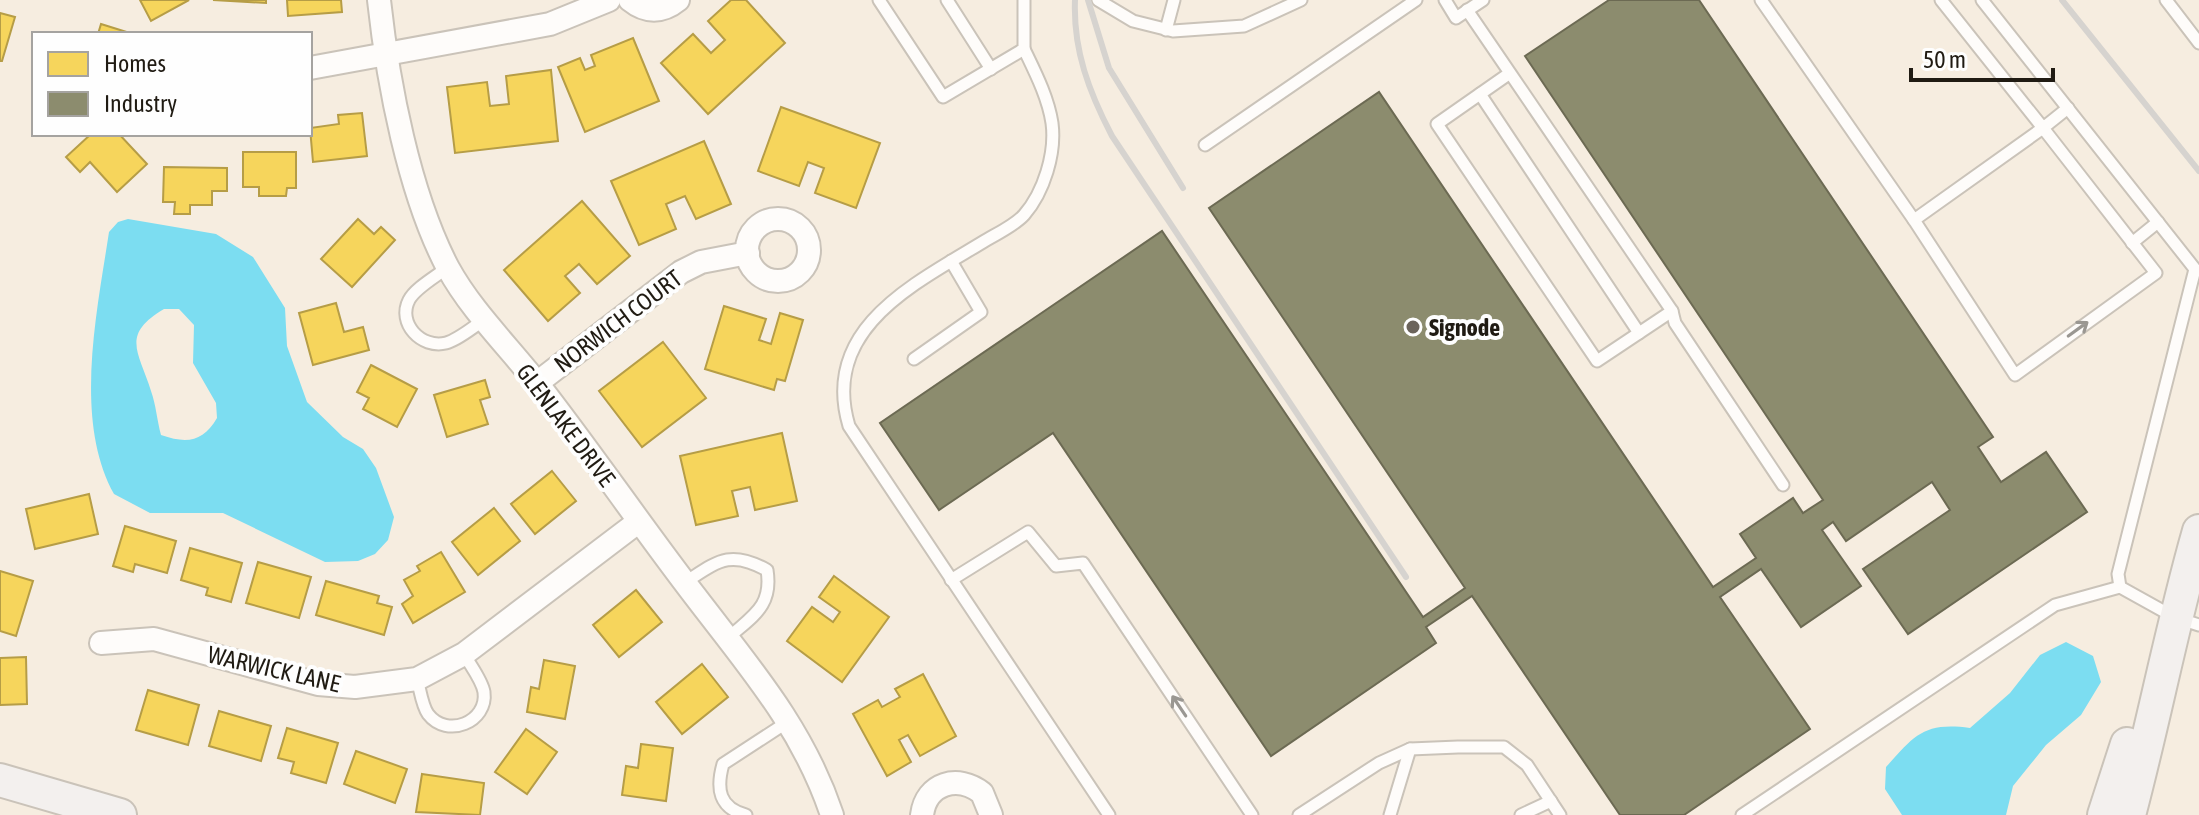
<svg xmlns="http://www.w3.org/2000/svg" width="2199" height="815" font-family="'Asap Condensed',sans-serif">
	<rect width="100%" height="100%" fill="#f6ede0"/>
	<!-- water -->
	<g fill="#7cddf1" fill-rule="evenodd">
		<path d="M128,219L216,234L253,257L285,308L287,346L307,402L343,437L363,449L376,468L394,517L388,540L375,554L358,561L325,562L223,513H150L114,494C73,420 97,312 109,232L118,222ZM164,309H179L194,325L193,363L216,403L217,418C203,442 187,444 161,435C157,420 156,405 151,391C139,352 120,335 164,309Z"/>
		<path d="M2066,642L2093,656L2101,682L2081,715L2046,745L2013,786L2006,815H1902L1885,789L1886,767C1915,735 1924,722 1970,728L2010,693L2040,655Z"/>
	</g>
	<!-- homes -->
	<g fill="#f6d55c" stroke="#b69d46" stroke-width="2">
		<polygon points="140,0 189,0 151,21"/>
		<polygon points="213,0 266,0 266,3"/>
		<polygon points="287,0 341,0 342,12 288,16"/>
		<polygon points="731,0 746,0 785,43 708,114 661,63 693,34 711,53 725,40 708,21"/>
		<polygon points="0,13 15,17 2,61 0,61"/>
		<polygon points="101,24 133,34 98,34"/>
		<polygon points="633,38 659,101 585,132 558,67 580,58 585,70 595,66 591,55"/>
		<polygon points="551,70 558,141 455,153 447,87 487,82 490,106 509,104 506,76"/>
		<polygon points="781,107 880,143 856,208 815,193 824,168 808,162 799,186 758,171"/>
		<polygon points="362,113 367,156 313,162 310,128 339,124 338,115"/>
		<polygon points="91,134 119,134 147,164 117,192 90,162 80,172 66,157"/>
		<polygon points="704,141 731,204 696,219 685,196 666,204 676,229 639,245 611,181"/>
		<polygon points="243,152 296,152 296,188 287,188 286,196 259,196 259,187 243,187"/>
		<polygon points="164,167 227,168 227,191 212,191 212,205 190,205 190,214 174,214 175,202 163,202"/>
		<polygon points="582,201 630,256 597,284 579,264 565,276 580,293 548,321 504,270"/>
		<polygon points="358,219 374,234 381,227 395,240 352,287 321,259"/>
		<polygon points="336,303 344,332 363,327 369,350 313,365 299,313"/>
		<polygon points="724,306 766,319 759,340 771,344 780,313 803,320 785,381 777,379 774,390 705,369"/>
		<polygon points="663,342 706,398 642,447 599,391"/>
		<polygon points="371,365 417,389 397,427 363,409 369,398 357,392"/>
		<polygon points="485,380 490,397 480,400 488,424 447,437 434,395"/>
		<polygon points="782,433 797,501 755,510 750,487 732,491 738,516 696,525 680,456"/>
		<polygon points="552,471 576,501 535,534 511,504"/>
		<polygon points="89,494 98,534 35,549 26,509"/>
		<polygon points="494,508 520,541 478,575 452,542"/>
		<polygon points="125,526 176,541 167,573 135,564 133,572 113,566"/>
		<polygon points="190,548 242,563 231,602 206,595 208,588 181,580"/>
		<polygon points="441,552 465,592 413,623 402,604 413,596 404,580 420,571 417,566"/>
		<polygon points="258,562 311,577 299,618 246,603"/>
		<polygon points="0,571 33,581 16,636 0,631"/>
		<polygon points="834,576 889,617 842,682 787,641 812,607 833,622 840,612 819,597"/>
		<polygon points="326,581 379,596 377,603 392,607 384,635 316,615"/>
		<polygon points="636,590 662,622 619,657 593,625"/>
		<polygon points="26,657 27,704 0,705 0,658"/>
		<polygon points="544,660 575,666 565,719 527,712 531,687 539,689"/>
		<polygon points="702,664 728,697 682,734 656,702"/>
		<polygon points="923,674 956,736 920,756 908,735 899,740 911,762 887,776 853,714 878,700 882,707 900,697 895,689"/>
		<polygon points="148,690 199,705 188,745 136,730"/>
		<polygon points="219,711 271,726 261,761 209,746"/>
		<polygon points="287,728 338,743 326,783 291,773 294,762 278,758"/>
		<polygon points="526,729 557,752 527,794 495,772"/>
		<polygon points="641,744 673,748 666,801 622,795 626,766 638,768"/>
		<polygon points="356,751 407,769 395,803 344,784"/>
		<polygon points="422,774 484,783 480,815 416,812"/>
	</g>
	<!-- industry -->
	<polygon fill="#8c8c6e" stroke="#6c6a53" stroke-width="2" points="1609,0 1699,0 1993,437 1978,447 2001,482 2046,452 2087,512 1908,634 1863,569 1950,510 1932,482 1846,541 1833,522 1822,530 1861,586 1801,627 1761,569 1720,597 1810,729 1684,815 1620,815 1472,596 1426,627 1436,643 1271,756 1053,433 939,510 880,423 1162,231 1423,617 1465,588 1209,208 1379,92 1713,587 1756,558 1740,534 1793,498 1803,513 1823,500 1525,56"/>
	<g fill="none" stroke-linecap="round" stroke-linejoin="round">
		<!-- lane casing -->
		<g stroke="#cac3b9" stroke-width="15">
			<g id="lane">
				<polyline points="879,0 943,97 1024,49 1024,0"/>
				<polyline points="947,0 991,69"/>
				<polyline points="1098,0 1133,21 1173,31 1244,26 1301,0"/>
				<polyline points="1445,0 1456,18 1483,0"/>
				<polyline points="1761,0 1914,220"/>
				<polyline points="1941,0 2043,128 1914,220 2015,375 2156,273 2043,128 2068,108"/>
				<polyline points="1982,0 2195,269 2118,574 2120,587 2174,617 2199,625"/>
				<polyline points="2166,0 2199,43"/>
				<polyline points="1467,10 1510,73 1437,124 1597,361 1672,311 1510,73"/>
				<polyline points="1166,30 1174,0"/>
				<path d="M1024,49C1035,72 1048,97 1052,123C1056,153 1044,192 1024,215C1014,226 996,234 983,242C914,284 820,329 849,426L1109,815"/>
				<polyline points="1480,94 1639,333"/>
				<polyline points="1205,145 1416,0"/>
				<polyline points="2132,243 2158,222"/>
				<path d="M448,267C437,276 415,288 409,300C397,323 421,349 446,343C458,340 473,327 484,320"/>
				<polyline points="1672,311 1675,323 1783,485"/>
				<polyline points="914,359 981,312 951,261"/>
				<polyline points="951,580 1028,532 1056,566 1083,563 1252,815"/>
				<path d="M684,583C717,562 729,549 767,570C773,607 752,616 727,639"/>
				<path d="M417,679C420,689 422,706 428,714C447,739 488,722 484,692C482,680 470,665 464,654"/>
				<path d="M746,815C719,808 716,789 723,764L789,721"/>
				<polyline points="1299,815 1379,763 1410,749 1458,747 1504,747 1527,765 1560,815"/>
				<polyline points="1390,815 1410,749"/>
				<polyline points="1521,815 1551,801"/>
				<polyline points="1742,815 2055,605 2120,587"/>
			</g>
		</g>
		<!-- street casing -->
		<g stroke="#cac3b9" stroke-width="26">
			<g id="street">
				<path d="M379,0C388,83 409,194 448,268C471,310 507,345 537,383C591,452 641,526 695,596C750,668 803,728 832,815"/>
				<path d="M630,0C646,13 662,13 678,0"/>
				<polyline points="310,68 550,24 609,0"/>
				<circle cx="778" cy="250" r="31"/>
				<polyline points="537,383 681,272 701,262 748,253"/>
				<polyline points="101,643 154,639 318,684 355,687 417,679 464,654 638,522"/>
				<path d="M922,815C926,783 958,774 982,793L991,815"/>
			</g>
		</g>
		<!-- secondary casing -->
		<g stroke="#cac3b9" stroke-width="36">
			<g id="secondary">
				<polyline points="0,780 120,815"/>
				<polyline points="2104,815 2127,744"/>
				<path d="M2129,815C2154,721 2172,625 2199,531"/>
			</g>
		</g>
		<!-- lane -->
		<use href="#lane" stroke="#fefcfa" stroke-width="11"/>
		<!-- street -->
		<use href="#street" stroke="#fefcfa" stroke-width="22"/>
		<!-- secondary -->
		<use href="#secondary" stroke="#f3f0ee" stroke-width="32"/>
		<!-- rail -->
		<g stroke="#d6d3cf" stroke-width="6">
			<path d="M1075,0C1073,50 1089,92 1112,136L1406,577"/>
			<polyline points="1088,0 1109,68 1183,188"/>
			<polyline points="2062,0 2199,171"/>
		</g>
	</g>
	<!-- one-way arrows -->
	<defs><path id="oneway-shaft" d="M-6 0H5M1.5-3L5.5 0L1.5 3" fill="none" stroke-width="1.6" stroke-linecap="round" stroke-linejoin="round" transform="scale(2)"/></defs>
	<g stroke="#9a9792">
		<use href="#oneway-shaft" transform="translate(2078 329) rotate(-36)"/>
		<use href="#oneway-shaft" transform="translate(1179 706) rotate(-124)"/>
	</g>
	<!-- markers -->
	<circle fill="#6b645b" stroke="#fefefe" stroke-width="3" cx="1413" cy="327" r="8"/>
	<g text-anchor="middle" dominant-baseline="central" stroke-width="8" stroke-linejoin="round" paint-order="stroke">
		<!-- street labels -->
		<g font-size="24" fill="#201b13" stroke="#fefefe">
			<text transform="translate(618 321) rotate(-37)">NORWICH COURT</text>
			<text transform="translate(566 425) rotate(53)">GLENLAKE DRIVE</text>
			<text transform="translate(274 669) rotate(13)">WARWICK LANE</text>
		</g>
		<!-- poi labels -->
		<g font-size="24" font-weight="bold" fill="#201b13" stroke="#fefefe" text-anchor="start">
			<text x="1429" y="327">Signode</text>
		</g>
	</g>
	<!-- legend -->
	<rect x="32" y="32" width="280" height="104" fill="#fefefe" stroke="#a5a3a0" stroke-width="2"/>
	<rect x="48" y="52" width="40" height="24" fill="#f6d55c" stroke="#a5a3a0" stroke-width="2"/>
	<text x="104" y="72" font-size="24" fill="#201b13">Homes</text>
	<rect x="48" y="92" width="40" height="24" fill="#8c8c6e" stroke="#a5a3a0" stroke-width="2"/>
	<text x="104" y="112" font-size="24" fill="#201b13">Industry</text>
	<!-- scale -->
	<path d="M1911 68v12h142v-12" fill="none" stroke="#201b13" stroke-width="4"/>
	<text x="1923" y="68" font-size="24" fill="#201b13" stroke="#fefefe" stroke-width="6" paint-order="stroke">50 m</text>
</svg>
